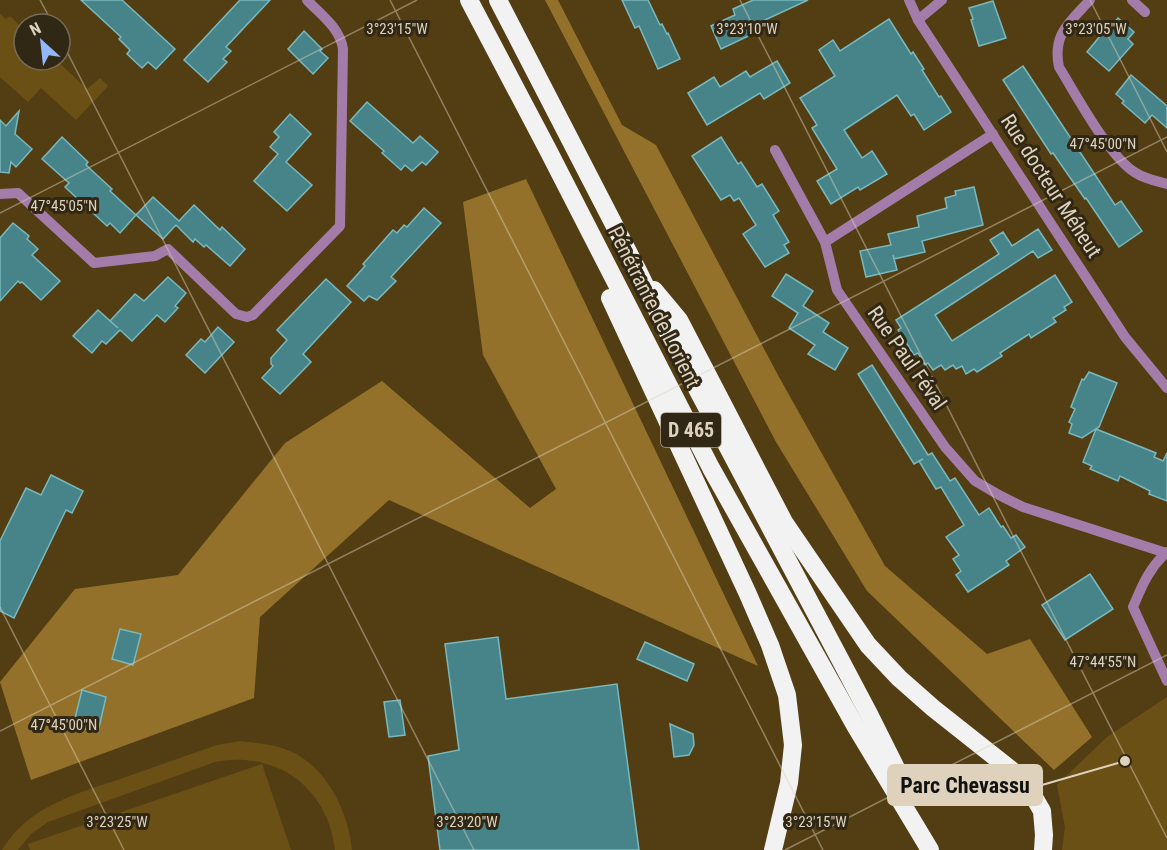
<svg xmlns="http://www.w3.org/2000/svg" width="1167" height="850" font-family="'Roboto Condensed',sans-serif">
	<rect width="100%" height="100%" fill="#533e14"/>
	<!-- green -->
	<g fill="#6b5016">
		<polygon points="0,14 6,19 10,16 24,30 24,60 56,60 87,89 100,78 108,86 76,120 41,88 28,102 0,77"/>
		<polygon points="1167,697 1167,850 1062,850 1065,827 1057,785 1107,737"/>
		<path d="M240,741C254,743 269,744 282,748C324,761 348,809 352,850H335C328,788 277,750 215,762L48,822L31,834L18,850H2C29,805 79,793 126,777C156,766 187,756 217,745Z"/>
		<polygon points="262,764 291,850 30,850 28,844"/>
	</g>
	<!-- forest -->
	<g fill="#93712a">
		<polygon points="545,0 558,0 622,125 656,145 779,377 885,566 987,654 1030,639 1092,737 1054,770 867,591 776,442"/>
		<polygon points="526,179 758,666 389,500 260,617 254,698 31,780 0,682 75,589 178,575 285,443 382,381 530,508 556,489 483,355 463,202"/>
	</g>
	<!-- building -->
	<g fill="#468489" stroke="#79b8bd" stroke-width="1.5">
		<polygon points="81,0 122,0 175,49 156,69 148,62 142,68 127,54 130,50 119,39 121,37"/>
		<polygon points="240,0 270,0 226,47 231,51 223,59 227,62 208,82 184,60"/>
		<polygon points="622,0 648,0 660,25 662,24 667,34 668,33 680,59 658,69 639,26 635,28"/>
		<polygon points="753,0 808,0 752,26 755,33 721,49 711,26 735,15 733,9"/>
		<polygon points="993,1 1006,38 979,46 971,20 973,19 969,8"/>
		<polygon points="1118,18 1134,32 1128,39 1133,44 1109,71 1087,52 1109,25 1112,25"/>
		<polygon points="889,19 911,54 913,52 924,69 922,70 939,97 941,96 951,112 924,130 914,114 911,116 897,95 844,130 862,158 872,151 887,174 860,190 858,187 831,204 817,181 837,169 812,128 817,125 800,98 835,76 819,50 833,40 840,51"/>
		<polygon points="304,31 322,49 320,51 328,58 313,74 288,49"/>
		<polygon points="777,61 790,83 764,99 760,93 707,125 688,93 714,77 720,87 746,71 750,77"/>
		<polygon points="1023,66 1115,205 1121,201 1142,231 1119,247 1086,198 1085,199 1053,153 1051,154 1003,80"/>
		<polygon points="1131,75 1167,106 1167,128 1152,115 1145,123 1122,103 1124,101 1116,94"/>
		<polygon points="367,102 413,143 420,136 438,152 426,165 422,162 412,171 405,165 401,170 382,153 384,151 350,121"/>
		<polygon points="19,111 15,134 32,149 16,167 11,162 9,173 0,172 0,120 6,126"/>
		<polygon points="290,114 311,134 286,162 312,185 287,211 254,181 278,154 270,147 279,137 274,132"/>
		<polygon points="62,137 88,162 86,165 112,189 110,191 136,215 120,233 110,223 107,226 65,187 69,183 42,159"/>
		<polygon points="721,137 738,164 741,162 757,187 762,184 779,211 773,215 789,242 784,245 789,253 765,267 743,234 756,225 739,198 734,201 730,195 721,200 692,156"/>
		<polygon points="974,187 983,225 922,241 925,252 894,259 893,255 897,270 866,277 860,251 891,245 888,234 919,227 917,216 947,208 945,198 956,195 955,191"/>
		<polygon points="153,197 179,221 194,205 220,230 222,227 245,249 230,266 206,245 204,247 195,239 193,242 176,225 163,239 136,215"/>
		<polygon points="424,208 441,223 391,277 396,281 377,300 369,296 364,301 347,286 365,266 363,264 393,230 397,233 404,225 407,227"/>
		<polygon points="13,223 29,236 27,239 38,249 32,255 60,281 41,300 22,282 20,283 18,281 0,301 0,238"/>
		<polygon points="1038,229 1052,250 1038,258 1033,251 935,315 952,341 1055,275 1072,302 1064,307 1066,310 1053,318 1056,322 1031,338 1029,334 1000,353 1002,356 977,372 974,369 966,374 962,366 956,369 953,365 945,370 941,365 933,370 928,363 925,365 918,353 914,355 898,330 901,328 896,320 999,254 990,240 1003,232 1012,246"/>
		<polygon points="786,274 813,291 803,306 829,323 823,332 848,348 835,370 808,354 815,345 789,328 798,313 772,296"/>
		<polygon points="168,277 186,293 175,306 178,308 165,322 157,315 132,341 120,330 106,344 102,341 92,353 73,336 98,310 118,328 110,321 135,294 144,301"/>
		<polygon points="326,279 351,302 303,354 311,362 280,394 262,378 273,366 271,364 271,358 287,340 277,330"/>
		<polygon points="218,327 234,342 205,373 186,355 201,339 205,342"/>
		<polygon points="872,365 928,455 932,453 950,481 955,478 979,515 989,508 1001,527 1003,526 1011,538 1016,535 1025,547 1006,561 1009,565 968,592 956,575 961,571 953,559 959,555 946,537 964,525 941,487 936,489 928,476 919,461 923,459 914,464 858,374"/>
		<polygon points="1089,372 1117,383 1099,427 1082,438 1069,433 1072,424 1069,422 1075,409 1071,407 1082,379 1084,380"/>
		<polygon points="1096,429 1156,453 1154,457 1163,461 1167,453 1167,501 1149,494 1150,491 1120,476 1118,481 1090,469 1092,466 1083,462"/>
		<polygon points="51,475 83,491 72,513 66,510 14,618 0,611 0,541 26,488 41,495"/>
		<polygon points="1090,574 1113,609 1065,640 1042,605"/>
		<polygon points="120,629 141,634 133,665 112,659"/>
		<polygon points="498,637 506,699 617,684 639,850 440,850 428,756 459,750 445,644"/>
		<polygon points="645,642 694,664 687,681 637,659"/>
		<polygon points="82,690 106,697 98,732 73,726"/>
		<polygon points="400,700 405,735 389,737 384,702"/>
		<polygon points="670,724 693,734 694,745 689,755 674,757"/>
	</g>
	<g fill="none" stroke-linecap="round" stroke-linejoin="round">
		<!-- minor -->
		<g stroke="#a47caa" stroke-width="10">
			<polyline points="909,0 918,20 1125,337 1167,388"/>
			<path d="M1090,0C1070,22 1052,34 1059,67C1075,93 1111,160 1136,173C1145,179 1157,181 1167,184"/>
			<polyline points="1132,0 1145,12"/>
			<polyline points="918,20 942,0"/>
			<polyline points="775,150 825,242 837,290 945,447 975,481 999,495 1023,507 1166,553"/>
			<path d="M0,194L18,193L94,263L155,256L168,249L236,314L247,317L253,315L340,226L343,49C340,28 321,15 307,0"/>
			<polyline points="825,242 993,134"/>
			<path d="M1167,552C1149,568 1142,586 1133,607L1167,681"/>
		</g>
		<!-- highway -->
		<g stroke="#f2f2f2" stroke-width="18">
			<polyline points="469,0 548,150 711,468 856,727 930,850"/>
			<polyline points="498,0 639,273 676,349 869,714 908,792"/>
			<polyline points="654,290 679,320 784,522 868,645 899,678 933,708 1024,780 1042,811 1044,835 1043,850"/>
			<polyline points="610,298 747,592 770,645 787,695 793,745 789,783 773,850"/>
		</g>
	</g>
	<!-- ticks -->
	<path fill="none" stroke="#ded2bc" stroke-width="1.5" stroke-opacity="0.45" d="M40,0L53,24M390,0L823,850M740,0L1167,838M1090,0L1167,152M60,38L474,850M0,213L417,0M0,607L124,850M0,731L1167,137M785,850L1167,655"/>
	<g text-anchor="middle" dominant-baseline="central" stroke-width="6" stroke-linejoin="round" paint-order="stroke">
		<!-- shield labels -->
		<rect fill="#302715" stroke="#aa9f8a" stroke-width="1.5" x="661" y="413" width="60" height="34" rx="4.5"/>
		<g font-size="20" font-weight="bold" fill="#ded2bc">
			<text x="691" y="430">D 465</text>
		</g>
		<!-- street labels -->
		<g font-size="21" fill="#ded2bc" stroke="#302715">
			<text transform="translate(1051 186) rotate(57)">Rue docteur Méheut</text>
			<text transform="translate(654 307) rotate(63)">Pénétrante de Lorient</text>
			<text transform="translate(907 358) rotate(55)">Rue Paul Féval</text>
		</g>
	</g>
	<g font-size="15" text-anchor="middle" fill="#ded2bc" stroke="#302715" stroke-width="6" stroke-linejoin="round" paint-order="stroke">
		<text x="397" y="34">3°23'15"W</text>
		<text x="747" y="34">3°23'10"W</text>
		<text x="1096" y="34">3°23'05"W</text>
		<text x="1103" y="149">47°45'00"N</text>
		<text x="64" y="211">47°45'05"N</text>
		<text x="1103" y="667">47°44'55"N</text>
		<text x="64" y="730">47°45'00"N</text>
		<text x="117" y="827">3°23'25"W</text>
		<text x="467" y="827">3°23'20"W</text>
		<text x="816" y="827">3°23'15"W</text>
	</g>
	<!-- callouts -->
	<path fill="none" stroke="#ded2bc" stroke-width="2" d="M1125 761L1042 785"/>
	<circle fill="#ded2bc" stroke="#302715" stroke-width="2" cx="1125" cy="761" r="6"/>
	<rect fill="#ded2bc" stroke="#ded2bc" stroke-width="2" x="888" y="765" width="154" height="40" rx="6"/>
	<g font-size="22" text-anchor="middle" font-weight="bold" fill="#111">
		<text x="965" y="793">Parc Chevassu</text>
	</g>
	<!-- north arrow -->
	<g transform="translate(42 42) rotate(333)"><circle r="28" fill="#302715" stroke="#766b58" stroke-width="1.5"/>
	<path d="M0-4.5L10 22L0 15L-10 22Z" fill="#92b7fd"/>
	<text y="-9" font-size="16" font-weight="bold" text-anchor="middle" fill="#ded2bc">N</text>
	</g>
</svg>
